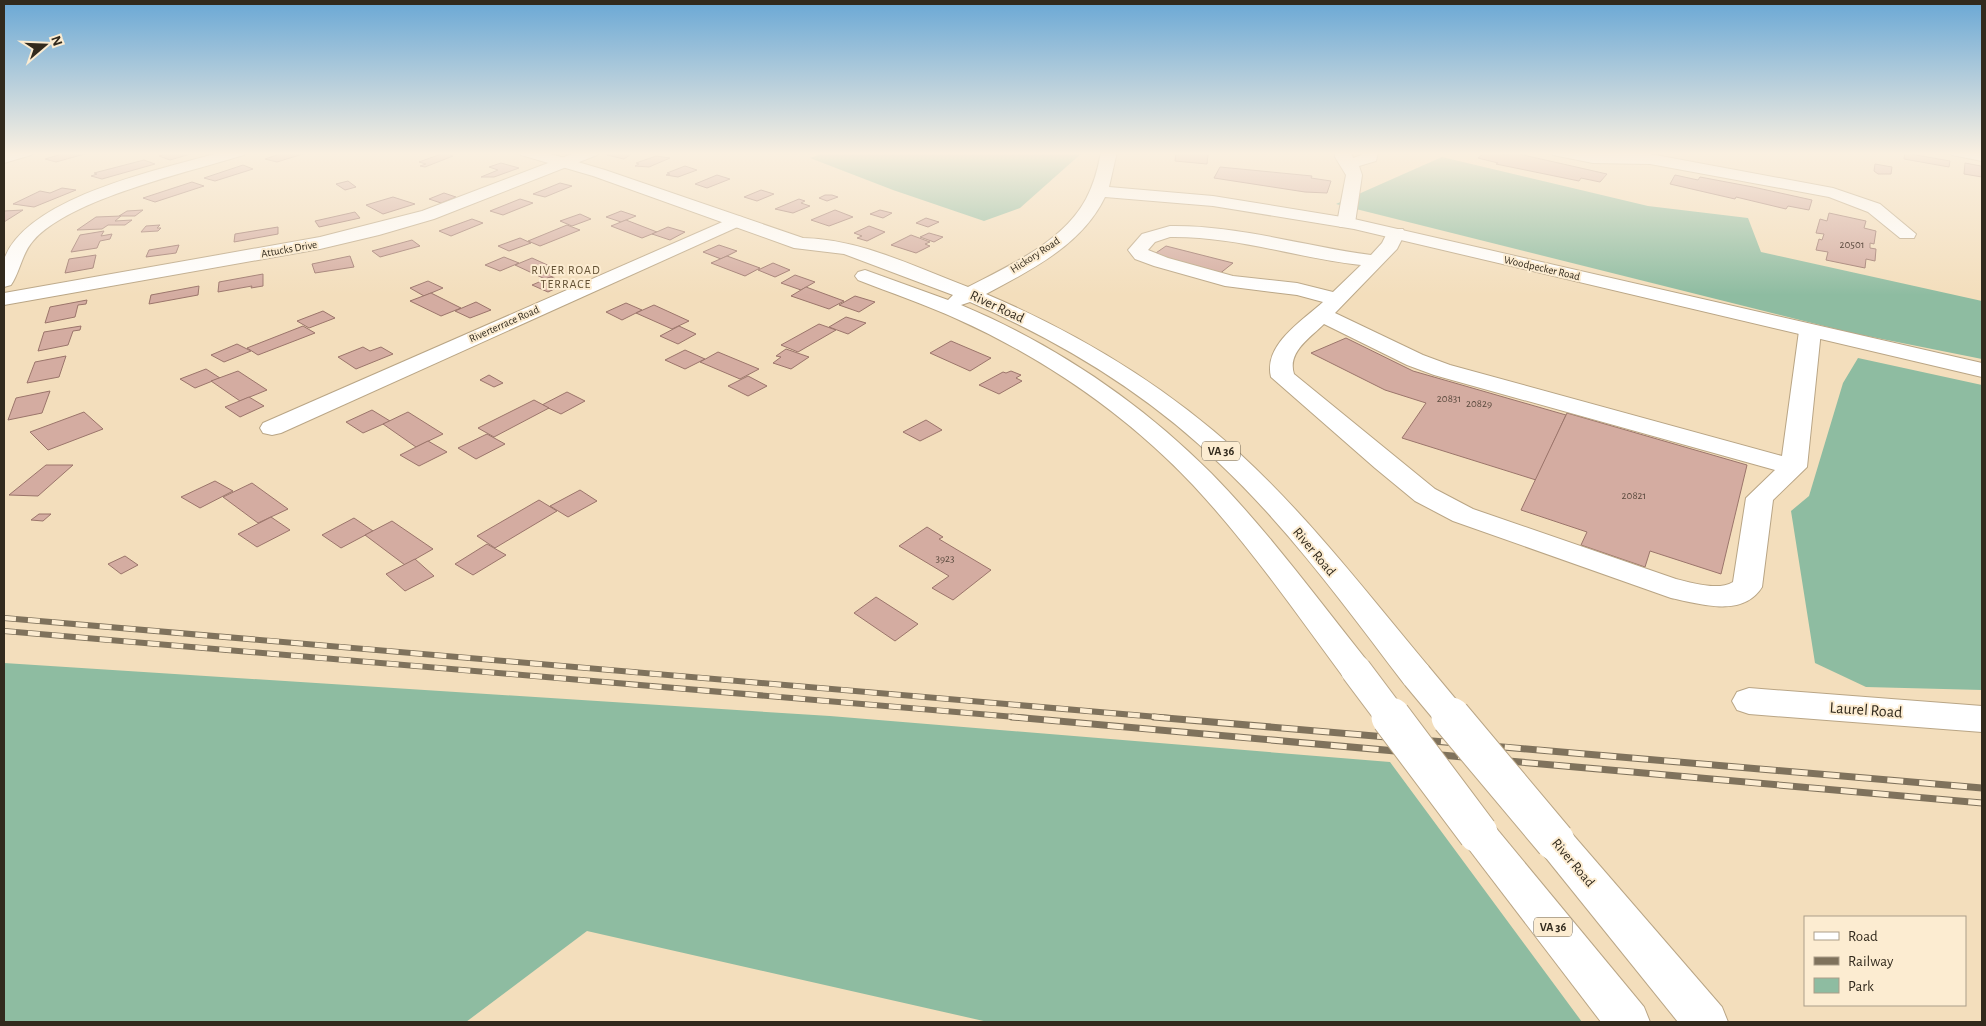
<svg xmlns="http://www.w3.org/2000/svg" width="1986" height="1026" font-family="'Alegreya Sans',sans-serif">
	<rect width="100%" height="100%" fill="#f3debc"/>
	<!-- green -->
	<g fill="#8ebca1">
		<polygon points="826,152 1083,152 1020,208 984,221 893,190 810,158"/>
		<polygon points="1442,157 1648,206 1748,218 1761,252 1982,301 1982,359 1852,333 1336,204"/>
		<polygon points="1858,358 1982,385 1982,690 1866,687 1815,663 1791,511 1809,496 1843,383"/>
		<polygon points="4,663 830,716 1390,762 1582,1022 988,1022 587,931 466,1022 4,1022"/>
	</g>
	<!-- building -->
	<g fill="#d4aca1" stroke="#9b756b">
		<polygon points="69,152 88,153 56,162 45,159"/>
		<polygon points="174,152 197,152 170,160 159,156"/>
		<polygon points="286,152 309,152 277,162 265,159"/>
		<polygon points="614,152 634,152 624,159 607,155"/>
		<polygon points="1173,152 1211,152 1208,155 1207,164 1175,161 1176,153"/>
		<polygon points="1485,152 1507,155 1510,152 1607,174 1600,182 1581,178 1579,181 1496,164 1498,163 1478,158"/>
		<polygon points="444,153 453,156 425,167 420,166 426,164 419,162"/>
		<polygon points="1905,153 1950,161 1949,167 1904,159"/>
		<polygon points="656,156 670,158 649,167 635,166 639,164 636,163"/>
		<polygon points="144,160 155,164 102,179 91,176 97,174 94,173"/>
		<polygon points="501,163 519,168 494,177 481,177 498,170 489,167"/>
		<polygon points="1965,163 1981,166 1982,177 1964,174"/>
		<polygon points="1875,164 1892,167 1891,174 1878,174 1874,171"/>
		<polygon points="243,165 253,169 215,181 204,178"/>
		<polygon points="685,166 697,170 678,177 666,175 670,174 667,173"/>
		<polygon points="1220,167 1312,176 1311,178 1331,181 1327,193 1305,192 1214,178"/>
		<polygon points="717,175 730,179 707,188 695,184"/>
		<polygon points="1675,175 1698,180 1700,177 1753,187 1812,200 1809,210 1788,206 1786,209 1736,197 1735,199 1670,184"/>
		<polygon points="348,181 356,187 345,190 336,184"/>
		<polygon points="192,182 204,186 155,202 143,198"/>
		<polygon points="560,183 572,186 545,197 533,194"/>
		<polygon points="62,188 76,190 34,207 13,204 40,191 50,193"/>
		<polygon points="761,190 774,194 757,201 744,197"/>
		<polygon points="444,193 456,197 441,203 429,199"/>
		<polygon points="825,195 832,195 838,197 827,201 819,198"/>
		<polygon points="393,197 415,204 383,214 366,205"/>
		<polygon points="520,199 533,203 503,215 490,211"/>
		<polygon points="799,199 805,201 801,203 810,206 793,213 775,209"/>
		<polygon points="23,210 4,222 4,211"/>
		<polygon points="143,210 135,216 119,216 127,211"/>
		<polygon points="835,210 853,217 829,226 811,220"/>
		<polygon points="880,210 892,213 883,218 870,214"/>
		<polygon points="621,211 636,216 621,222 606,217"/>
		<polygon points="355,212 360,218 319,227 315,221"/>
		<polygon points="1829,213 1866,221 1864,228 1876,231 1874,244 1870,243 1870,248 1876,249 1875,261 1866,259 1865,268 1826,260 1828,252 1816,250 1819,239 1822,240 1824,234 1816,233 1820,219 1827,221"/>
		<polygon points="580,214 591,219 572,226 560,221"/>
		<polygon points="121,216 115,221 132,220 125,225 108,225 102,229 77,230 96,217"/>
		<polygon points="926,218 939,222 928,227 916,223"/>
		<polygon points="472,219 483,223 451,236 439,231"/>
		<polygon points="626,220 657,232 642,238 611,226"/>
		<polygon points="160,225 157,228 161,228 158,231 141,232 146,226"/>
		<polygon points="567,225 580,230 540,246 528,241"/>
		<polygon points="869,226 885,232 867,241 857,238 862,236 854,233"/>
		<polygon points="278,227 278,234 234,242 235,234"/>
		<polygon points="668,227 685,232 670,240 652,234"/>
		<polygon points="104,231 101,236 112,234 110,239 100,241 97,248 71,252 80,235"/>
		<polygon points="929,233 943,237 934,242 920,237"/>
		<polygon points="911,235 930,242 925,244 930,246 916,253 891,245"/>
		<polygon points="520,238 531,243 509,251 498,246"/>
		<polygon points="412,240 420,246 380,257 372,251"/>
		<polygon points="179,245 176,253 146,257 149,250"/>
		<polygon points="719,245 737,251 721,259 703,252"/>
		<polygon points="1166,246 1233,263 1218,275 1150,257"/>
		<polygon points="96,255 93,268 65,273 69,259"/>
		<polygon points="350,256 354,267 315,273 312,264"/>
		<polygon points="727,256 760,268 745,276 711,263"/>
		<polygon points="504,257 519,263 500,271 485,265"/>
		<polygon points="532,258 563,272 545,279 515,265"/>
		<polygon points="773,263 790,270 775,277 758,270"/>
		<polygon points="263,274 263,286 251,288 252,286 218,292 219,282"/>
		<polygon points="795,275 815,282 801,290 781,283"/>
		<polygon points="551,277 567,283 548,292 532,285"/>
		<polygon points="428,281 443,288 424,296 410,288"/>
		<polygon points="199,286 198,295 149,304 151,295"/>
		<polygon points="806,287 844,301 829,309 791,296"/>
		<polygon points="431,293 461,308 441,316 410,301"/>
		<polygon points="855,296 875,302 859,312 839,305"/>
		<polygon points="87,300 86,304 78,305 75,317 45,323 50,307"/>
		<polygon points="476,302 491,310 470,318 455,311"/>
		<polygon points="626,303 642,310 622,320 606,312"/>
		<polygon points="654,305 689,321 672,329 636,313"/>
		<polygon points="323,311 335,318 309,328 297,321"/>
		<polygon points="846,317 866,323 848,334 829,327"/>
		<polygon points="819,324 836,330 798,352 781,345"/>
		<polygon points="81,326 80,330 73,331 68,345 38,351 44,332"/>
		<polygon points="303,326 315,333 258,355 247,348"/>
		<polygon points="679,326 696,334 678,344 660,336"/>
		<polygon points="1346,338 1413,371 1566,415 1536,480 1402,438 1426,403 1385,390 1311,353"/>
		<polygon points="951,341 991,358 970,371 930,353"/>
		<polygon points="237,344 251,351 224,362 211,355"/>
		<polygon points="363,347 370,351 381,347 393,354 356,369 338,357"/>
		<polygon points="786,349 809,357 791,369 773,363 781,357 776,356"/>
		<polygon points="685,350 705,359 685,369 665,360"/>
		<polygon points="718,352 759,369 740,379 700,362"/>
		<polygon points="66,356 59,377 27,383 35,362"/>
		<polygon points="206,369 220,378 195,388 180,379"/>
		<polygon points="238,371 267,390 240,401 211,381"/>
		<polygon points="1011,371 1021,375 1016,378 1022,381 999,394 979,385 1003,372 1006,373"/>
		<polygon points="489,375 503,383 494,387 480,380"/>
		<polygon points="748,376 767,386 748,396 728,386"/>
		<polygon points="50,391 42,413 8,420 16,398"/>
		<polygon points="567,392 585,401 561,414 542,405"/>
		<polygon points="249,397 264,406 240,417 225,407"/>
		<polygon points="534,400 549,408 494,437 478,428"/>
		<polygon points="372,410 390,421 363,433 346,422"/>
		<polygon points="84,412 103,429 48,450 30,432"/>
		<polygon points="408,412 443,434 416,447 383,424"/>
		<polygon points="1567,413 1747,465 1721,574 1650,551 1645,567 1581,545 1587,532 1521,510"/>
		<polygon points="926,420 942,430 920,441 903,432"/>
		<polygon points="487,434 505,444 476,459 458,448"/>
		<polygon points="428,441 447,452 419,466 400,455"/>
		<polygon points="46,465 73,465 38,496 9,495"/>
		<polygon points="215,481 233,491 200,508 181,497"/>
		<polygon points="252,483 288,509 258,523 223,497"/>
		<polygon points="580,490 597,501 568,517 550,506"/>
		<polygon points="539,500 557,511 495,548 477,536"/>
		<polygon points="39,514 51,514 43,521 31,520"/>
		<polygon points="271,517 290,530 257,547 238,534"/>
		<polygon points="354,518 373,531 341,548 322,535"/>
		<polygon points="392,521 433,549 405,565 365,535"/>
		<polygon points="927,527 943,537 939,539 991,570 953,600 932,588 949,576 899,546"/>
		<polygon points="487,544 506,555 473,575 455,564"/>
		<polygon points="125,556 138,565 121,574 108,564"/>
		<polygon points="415,559 434,576 405,591 386,574"/>
		<polygon points="876,597 918,624 895,641 854,613"/>
	</g>
	<g fill="none" stroke-linecap="round" stroke-linejoin="round">
		<!-- minor casing -->
		<g stroke="#b9a585" stroke-width="2">
			<g id="minor">
				<polygon points="8,152 33,152 31,155 4,163 4,153"/>
				<path d="M222,152H246L244,155C189,172 69,199 33,241C22,253 20,272 11,285L4,287C4,278 2,265 5,257C30,196 162,169 222,152Z"/>
				<polygon points="577,152 599,152 597,155 434,219 379,235 320,249 4,305 4,293 320,237 422,211"/>
				<polygon points="1335,152 1351,152 1353,158 1362,155 1362,152 1378,152 1376,161 1359,166 1362,175 1355,223 1352,227 1340,227 1337,223 1346,175 1335,157"/>
				<polygon points="1551,152 1650,154 1833,188 1880,204 1916,234 1914,238 1900,238 1868,212 1829,197 1650,164 1593,163 1553,155"/>
				<polygon points="1950,152 1982,152 1982,161 1952,155"/>
				<polygon points="736,216 742,217 745,221 742,225 281,433 272,435 263,433 260,428 263,423"/>
				<path d="M1170,226C1238,225 1303,246 1371,255L1382,243L1389,229H1403L1405,233L1397,249L1335,313L1423,355L1450,365L1782,456L1799,331L1802,326L1810,325L1818,326L1821,331L1807,467L1773,500L1762,587C1743,618 1700,604 1671,598L1453,521L1415,501L1375,468L1271,377C1263,345 1302,321 1323,302L1297,295L1225,286L1154,266L1135,259L1128,250L1142,234ZM1170,237C1236,236 1296,258 1361,265L1333,292L1297,283L1233,276L1168,258L1148,250L1155,242ZM1324,324L1407,365L1434,375L1775,470L1746,498L1733,582C1718,591 1693,583 1676,579L1473,509L1435,489L1294,374C1287,352 1310,338 1324,324Z"/>
				<polygon points="1749,688 1982,706 1982,732 1749,714 1737,710 1732,701 1737,692"/>
			</g>
		</g>
		<!-- major casing -->
		<g stroke="#b9a585" stroke-width="2">
			<g id="major">
				<path d="M519,152H544L605,170L803,238C860,239 915,267 968,287C1010,265 1063,242 1086,199C1094,184 1098,168 1101,152H1117L1109,187L1213,196L1354,219L1982,363V377L1354,229L1213,206L1105,197C1082,245 1031,270 986,294C1078,333 1164,385 1238,452C1309,517 1368,594 1429,667L1433,676L1429,685L1417,688L1405,685C1347,609 1290,530 1220,464C1148,394 1062,342 970,302L961,305C1054,344 1140,402 1211,473C1268,531 1317,598 1368,662L1372,670L1368,678L1356,682L1344,678C1296,613 1249,545 1193,485C1127,415 1044,358 957,319C924,304 891,293 858,280L855,276L858,272L865,270L948,300L953,295L844,254L794,248L593,176L521,155Z"/>
				<polygon points="1478,817 1491,822 1644,1007 1650,1022 1601,1022 1465,844 1459,833 1465,822"/>
				<polygon points="1555,825 1568,829 1722,1007 1728,1022 1678,1022 1542,853 1536,841 1542,829"/>
			</g>
		</g>
		<!-- minor -->
		<use href="#minor" fill="#fff" fill-rule="evenodd"/>
		<!-- major -->
		<use href="#major" fill="#fff" fill-rule="evenodd"/>
		<!-- rail-far1 casing -->
		<g stroke="#7f725c" stroke-width="6">
			<g id="rail-far1">
				<polyline points="4,618 1169,718"/>
				<polyline points="4,631 1027,718"/>
			</g>
		</g>
		<!-- rail casing -->
		<g stroke="#7f725c" stroke-width="7">
			<g id="rail">
				<polyline points="1012,717 1982,803"/>
				<polyline points="1154,717 1982,788"/>
			</g>
		</g>
		<!-- rail-far1 -->
		<use href="#rail-far1" stroke="#fcecd1" stroke-width="4.5" stroke-dasharray="12" stroke-linecap="butt"/>
		<!-- rail -->
		<use href="#rail" stroke="#fcecd1" stroke-width="5" stroke-dasharray="16" stroke-linecap="butt"/>
		<!-- major-bridge-far1 casing -->
		<g stroke="#b9a585" stroke-width="32" stroke-linecap="butt">
			<g id="major-bridge-far1">
				<polyline points="1356,670 1392,718"/>
				<polyline points="1417,676 1452,718"/>
			</g>
		</g>
		<!-- major-bridge casing -->
		<g stroke="#b9a585" stroke-width="41" stroke-linecap="butt">
			<g id="major-bridge">
				<polyline points="1391,717 1478,833"/>
				<polyline points="1451,717 1555,841"/>
			</g>
		</g>
		<!-- major-bridge-far1 -->
		<use href="#major-bridge-far1" stroke="#fff" stroke-width="30"/>
		<!-- major-bridge -->
		<use href="#major-bridge" stroke="#fff" stroke-width="39"/>
	</g>
	<!-- sky -->
	<linearGradient id="sky" x2="0" y2="1"><stop stop-color="#6aa8d5"/><stop offset="0.52" stop-color="#faf0e1"/><stop offset="1" stop-color="#faf0e1" stop-opacity="0"/></linearGradient>
	<rect width="1986" height="295" fill="url(#sky)"/>
	<g text-anchor="middle" dominant-baseline="central" stroke-width="4" stroke-linejoin="round" paint-order="stroke">
		<!-- number labels -->
		<g font-size="11" fill="#5a4a3e">
			<text x="1852" y="244">20501</text>
			<text x="1449" y="398">20831</text>
			<text x="1479" y="403">20829</text>
			<text x="1634" y="495">20821</text>
			<text x="945" y="558">3923</text>
		</g>
		<!-- far-street labels -->
		<g font-size="11" fill="#322a1d" stroke="#fcecd1">
			<text transform="translate(289 249) rotate(-10)">Attucks Drive</text>
			<text transform="translate(1035 255) rotate(-33)">Hickory Road</text>
			<text transform="translate(1542 268) rotate(13)">Woodpecker Road</text>
			<text transform="translate(504 324) rotate(-24)">Riverterrace Road</text>
		</g>
		<!-- far-neighbourhood labels -->
		<g font-size="12" letter-spacing="1" fill="#635134" stroke="#fcecd1">
			<text x="566" y="270">RIVER ROAD<tspan x="566" dy="14">TERRACE</tspan></text>
		</g>
		<!-- shield labels -->
		<g fill="#fcecd1" stroke="#6f6453" stroke-width="1">
			<rect x="1202" y="441.5" width="38" height="19" rx="4"/>
			<rect x="1534" y="917.5" width="38" height="19" rx="4"/>
		</g>
		<g font-size="12" font-weight="bold" fill="#322a1d">
			<text x="1221" y="451">VA 36</text>
			<text x="1553" y="927">VA 36</text>
		</g>
		<!-- street labels -->
		<g font-size="14" fill="#322a1d" stroke="#fcecd1">
			<text transform="translate(997 307) rotate(25)">River Road</text>
			<text transform="translate(1314 552) rotate(50)">River Road</text>
			<text transform="translate(1573 863) rotate(50)">River Road</text>
		</g>
		<!-- near-street labels -->
		<g font-size="16" fill="#322a1d" stroke="#fcecd1">
			<text transform="translate(1866 710) rotate(4)">Laurel Road</text>
		</g>
	</g>
	<!-- border -->
	<rect width="1986" height="1026" fill="none" stroke="#322a1d" stroke-width="10"/>
	<!-- legend -->
	<rect x="1804" y="916" width="162" height="90" fill="#fcecd1" stroke="#ab9e89"/>
	<rect x="1814" y="932" width="25" height="8" fill="#ffffff" stroke="#ab9e89"/>
	<text x="1848" y="941" font-size="15" fill="#322a1d">Road</text>
	<rect x="1814" y="957" width="25" height="8" fill="#7f725c" stroke="#ab9e89"/>
	<text x="1848" y="966" font-size="15" fill="#322a1d">Railway</text>
	<rect x="1814" y="978" width="25" height="15" fill="#8ebca1" stroke="#ab9e89"/>
	<text x="1848" y="991" font-size="15" fill="#322a1d">Park</text>
	<!-- north arrow -->
	<g transform="translate(45 45) rotate(71)" stroke="#fcecd1" stroke-width="4" paint-order="stroke">
	<path d="M0-4L9 19L0 12L-9 19Z" fill="#322a1d"/>
	<text y="-8" font-size="14" font-weight="bold" text-anchor="middle" fill="#322a1d">N</text>
	</g>
</svg>
